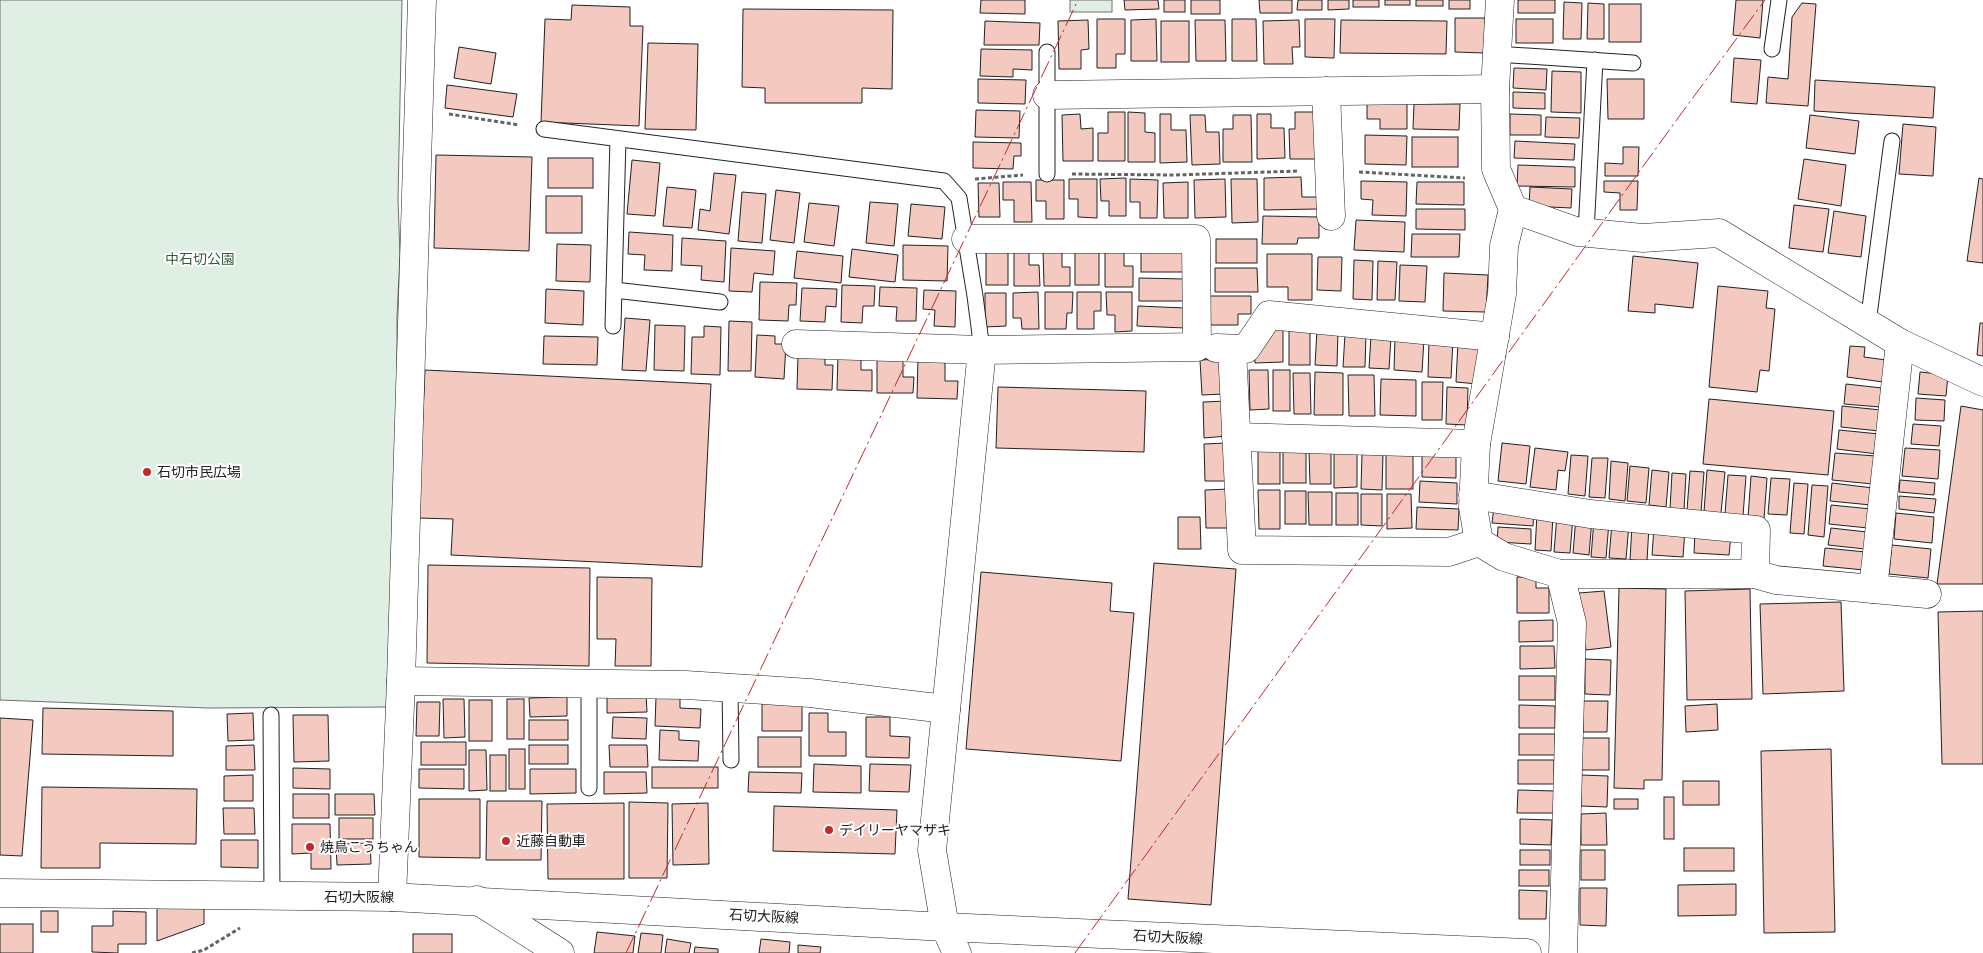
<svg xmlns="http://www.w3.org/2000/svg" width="1983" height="953" font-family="Helvetica,'Noto Sans JP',sans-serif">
	<rect width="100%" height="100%" fill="#fff"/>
	<!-- green -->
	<g fill="#e0efe3" stroke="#6f6f6f">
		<polygon points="0,0 402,0 398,200 400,255 397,316 397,426 388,707 208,708 0,700"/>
		<rect x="1070" y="0" width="42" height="12"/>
	</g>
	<!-- building -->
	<g fill="#f3c9c0" stroke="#222">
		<polygon points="981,0 1025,0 1025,14 980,13"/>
		<polygon points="1124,0 1158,0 1159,9 1125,10"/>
		<rect x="1164" y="0" width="21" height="12"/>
		<rect x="1191" y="0" width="29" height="14"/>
		<polygon points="1259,0 1292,0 1292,13 1260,13"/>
		<polygon points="1298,0 1322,0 1322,10 1297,10"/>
		<polygon points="1328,0 1349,0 1349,9 1328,10"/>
		<rect x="1353" y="0" width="26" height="7"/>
		<rect x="1385" y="0" width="25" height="5"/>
		<rect x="1416" y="0" width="27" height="6"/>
		<rect x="1449" y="0" width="21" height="9"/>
		<rect x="1518" y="0" width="37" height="13"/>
		<polygon points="1736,0 1763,0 1760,38 1733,35"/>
		<polygon points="1564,2 1582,3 1581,39 1563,39"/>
		<polygon points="1588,3 1604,4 1604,39 1587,39"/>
		<polygon points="1802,3 1816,4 1808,106 1766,103 1768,77 1788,79 1792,17"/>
		<rect x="1609" y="4" width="32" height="38"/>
		<polygon points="572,5 630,7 630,26 643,26 639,126 541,122 545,19 571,20"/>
		<polygon points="743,9 893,10 892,89 862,88 862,103 765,103 765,88 742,87"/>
		<polygon points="1455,18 1485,18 1485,53 1455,52"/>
		<polygon points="1097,19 1125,19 1125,54 1116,54 1116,68 1097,68"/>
		<polygon points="1156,19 1157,61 1131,61 1131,20"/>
		<polygon points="1232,19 1256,19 1257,61 1232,61"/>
		<polygon points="1305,19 1335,19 1334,58 1305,57"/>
		<rect x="1516" y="19" width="37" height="24"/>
		<polygon points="1088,20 1089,49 1081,50 1081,69 1059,69 1058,21"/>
		<polygon points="1195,20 1225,20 1226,61 1196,61"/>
		<polygon points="1299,20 1300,47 1292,47 1293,64 1264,64 1263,21"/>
		<polygon points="1341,20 1447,21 1446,54 1340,53"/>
		<polygon points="985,21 1040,23 1039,45 984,45"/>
		<rect x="1161" y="21" width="28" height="41"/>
		<polygon points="648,43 698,44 696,130 645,129"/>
		<polygon points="459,47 496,53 491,84 454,78"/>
		<polygon points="981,49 1032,50 1032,70 1013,69 1013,77 980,76"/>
		<polygon points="1734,58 1761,60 1757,104 1731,102"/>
		<polygon points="1514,68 1547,69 1546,90 1513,88"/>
		<polygon points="1552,71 1581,72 1581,113 1551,112"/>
		<polygon points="978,79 1026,80 1025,104 978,103"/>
		<polygon points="1607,79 1644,79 1644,119 1608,119"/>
		<polygon points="1815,80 1935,87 1933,118 1814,111"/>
		<polygon points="447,85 517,94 513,117 445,108"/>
		<polygon points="1513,92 1545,93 1545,109 1513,108"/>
		<polygon points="1367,103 1407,103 1407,129 1380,129 1380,119 1367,119"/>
		<polygon points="1414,104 1460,104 1459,130 1413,129"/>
		<polygon points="976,110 1020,111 1019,138 975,137"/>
		<polygon points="1108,112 1125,112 1125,161 1098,161 1098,133 1108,133"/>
		<polygon points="1128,112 1145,113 1145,132 1155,133 1155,162 1128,162"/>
		<polygon points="1295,112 1319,112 1320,159 1290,159 1289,129 1295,129"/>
		<polygon points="1080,114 1081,129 1093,128 1093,161 1063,161 1062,115"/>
		<polygon points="1160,114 1171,114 1171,130 1186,130 1187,162 1160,163"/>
		<polygon points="1257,114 1271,114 1271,128 1284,128 1285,158 1257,159"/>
		<polygon points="1510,114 1541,115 1541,135 1510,135"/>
		<polygon points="1190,115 1205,115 1206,132 1219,132 1220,164 1192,165"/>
		<polygon points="1233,115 1251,115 1252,162 1223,162 1223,129 1233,129"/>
		<polygon points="1810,115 1859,121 1855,154 1806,148"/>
		<polygon points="1546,117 1580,118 1579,138 1545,137"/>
		<polygon points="1903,124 1936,127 1933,176 1899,174"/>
		<polygon points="1365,135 1407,136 1406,165 1365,164"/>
		<rect x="1412" y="137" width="46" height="30"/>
		<polygon points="1515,141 1575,144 1574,160 1514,158"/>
		<polygon points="973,142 1021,143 1021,156 1014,156 1013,169 973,168"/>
		<polygon points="1623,147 1639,147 1638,176 1605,176 1605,163 1623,164"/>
		<polygon points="436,155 532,157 529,251 434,248"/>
		<rect x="548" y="158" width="45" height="30"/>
		<polygon points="1804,159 1846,165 1841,206 1798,199"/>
		<polygon points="632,160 660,163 655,216 627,214"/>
		<polygon points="1518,165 1575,167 1575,187 1517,186"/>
		<polygon points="714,173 736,175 729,234 698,230 700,209 710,211"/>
		<polygon points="1301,177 1302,197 1317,197 1317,209 1264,210 1264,178"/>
		<polygon points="1126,178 1126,216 1109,216 1109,201 1101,201 1100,179"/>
		<polygon points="1979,178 1983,179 1983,263 1967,261"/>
		<polygon points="1069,179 1097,179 1097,218 1078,217 1078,199 1069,199"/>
		<polygon points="1130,179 1158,180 1157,218 1140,218 1140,202 1130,202"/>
		<polygon points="1225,179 1226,217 1195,218 1194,180"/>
		<polygon points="1231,179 1257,179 1258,222 1232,223"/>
		<polygon points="1036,180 1064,180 1064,219 1046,219 1046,201 1036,201"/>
		<polygon points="1361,181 1407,182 1406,216 1372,215 1373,200 1361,199"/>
		<polygon points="1604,181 1638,181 1637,210 1620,210 1620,193 1604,192"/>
		<polygon points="1003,182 1031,182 1032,222 1014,222 1014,200 1003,200"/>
		<polygon points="1188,182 1188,218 1164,218 1163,183"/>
		<polygon points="1417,182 1464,182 1464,205 1416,204"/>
		<polygon points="978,183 999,183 1000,217 979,217"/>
		<polygon points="667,187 696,190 692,228 663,226"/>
		<polygon points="1530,187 1572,189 1571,208 1529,206"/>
		<polygon points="776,190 800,193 794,243 770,240"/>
		<polygon points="742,192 766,194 762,243 738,241"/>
		<rect x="546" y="196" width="36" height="37"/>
		<polygon points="870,202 898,204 894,246 866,243"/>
		<polygon points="809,203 839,206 834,246 804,242"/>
		<polygon points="911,204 945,207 942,239 908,236"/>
		<polygon points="1794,205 1829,209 1823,252 1789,248"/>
		<polygon points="1416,209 1465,209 1465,230 1416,229"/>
		<polygon points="1834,211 1866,216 1861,257 1828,253"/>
		<polygon points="1263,216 1319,217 1319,238 1298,238 1297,244 1262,244"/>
		<polygon points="1356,220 1405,222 1404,252 1354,250"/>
		<polygon points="629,232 673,235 672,271 644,270 645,255 628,254"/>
		<polygon points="1412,234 1460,234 1459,257 1411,257"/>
		<polygon points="682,238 726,241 724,282 701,280 702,266 681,265"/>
		<rect x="1216" y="239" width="41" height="24"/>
		<polygon points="557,244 591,245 590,282 556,281"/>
		<polygon points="903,245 948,246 947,281 903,280"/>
		<polygon points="731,248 775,251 773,275 754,273 752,292 729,291"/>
		<rect x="986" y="248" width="22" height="37"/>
		<polygon points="852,249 898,255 895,282 849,277"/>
		<polygon points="1043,249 1062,249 1062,267 1070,267 1070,286 1044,286"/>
		<polygon points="1105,249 1124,249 1124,266 1133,266 1133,287 1105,287"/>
		<polygon points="797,251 843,256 841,283 794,278"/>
		<polygon points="1014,251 1029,251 1029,265 1039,265 1040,286 1014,286"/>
		<rect x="1141" y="251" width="43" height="21"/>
		<rect x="1075" y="252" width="24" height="33"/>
		<polygon points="1267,254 1312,254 1312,300 1288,300 1288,287 1267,287"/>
		<polygon points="1633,256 1698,263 1693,308 1655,304 1655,313 1628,311"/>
		<polygon points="1318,257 1342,257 1341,291 1317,290"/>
		<polygon points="1354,260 1373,261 1372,300 1353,299"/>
		<polygon points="1378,261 1397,262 1395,300 1377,300"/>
		<polygon points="1400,265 1427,266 1425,302 1399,301"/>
		<polygon points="1215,268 1257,268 1258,292 1215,292"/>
		<polygon points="1444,273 1488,275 1486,312 1443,311"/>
		<polygon points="1139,278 1185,279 1185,301 1139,301"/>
		<polygon points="760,282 797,283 796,305 789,305 788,321 759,320"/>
		<polygon points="842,285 875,286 874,306 863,306 862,323 841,322"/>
		<polygon points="1718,286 1768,291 1766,308 1775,309 1769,371 1760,370 1757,392 1709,387"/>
		<polygon points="880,287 917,288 916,321 896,321 897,307 879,306"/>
		<polygon points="802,288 837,289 836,307 826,306 825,322 800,321"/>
		<polygon points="546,289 584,291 583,325 545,323"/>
		<polygon points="924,290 956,291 955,327 934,326 935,310 923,309"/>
		<polygon points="1038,292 1039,329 1022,329 1021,318 1013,318 1013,293"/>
		<polygon points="1045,292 1073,292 1072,313 1067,313 1066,329 1045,329"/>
		<polygon points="1077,292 1101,292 1101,311 1094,311 1094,329 1077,329"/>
		<polygon points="1106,292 1132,292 1132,331 1115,332 1115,315 1107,315"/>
		<polygon points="985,293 1006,293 1006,326 985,327"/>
		<polygon points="1210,296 1251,296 1251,314 1238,314 1238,325 1210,325"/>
		<polygon points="1138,306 1185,308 1185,328 1137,326"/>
		<polygon points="625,318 650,320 646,371 622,370"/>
		<polygon points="729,321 752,322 751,371 728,371"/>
		<polygon points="1980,323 1983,323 1983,356 1977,355"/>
		<polygon points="655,325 685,326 684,371 654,370"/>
		<polygon points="704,326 721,327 720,375 691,374 692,337 704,337"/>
		<rect x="1289" y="327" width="21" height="38"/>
		<polygon points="1268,328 1283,328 1283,362 1255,363 1254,344"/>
		<polygon points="1317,330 1338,330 1337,366 1315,365"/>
		<polygon points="1345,334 1366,334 1365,367 1343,367"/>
		<polygon points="757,335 775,336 775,344 786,344 784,379 755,377"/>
		<polygon points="544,336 598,337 597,365 543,364"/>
		<polygon points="1371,336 1391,337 1389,369 1369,368"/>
		<polygon points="1395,337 1424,339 1422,372 1394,370"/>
		<polygon points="1429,339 1453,340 1451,378 1428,377"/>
		<polygon points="1458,341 1480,342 1478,384 1456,382"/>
		<polygon points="1850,346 1865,347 1864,357 1886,360 1883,382 1847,377"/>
		<polygon points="798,355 825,355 825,365 833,365 832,390 797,389"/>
		<polygon points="838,355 861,355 861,370 872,370 872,391 837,390"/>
		<polygon points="877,357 903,357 903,377 914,377 913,393 877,393"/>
		<polygon points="918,357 945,358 945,381 958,381 957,399 917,398"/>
		<polygon points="1223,359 1224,394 1202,395 1200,360"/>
		<polygon points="425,370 711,384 702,567 451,555 453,519 418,518"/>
		<polygon points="1249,370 1268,370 1269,409 1250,410"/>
		<rect x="1273" y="370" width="17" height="41"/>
		<polygon points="1315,372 1343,373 1343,415 1314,415"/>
		<polygon points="1920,372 1948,375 1946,396 1918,394"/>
		<polygon points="1293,373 1310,373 1311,414 1294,414"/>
		<polygon points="1348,375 1374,375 1375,416 1349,416"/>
		<polygon points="1381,379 1416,380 1416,416 1380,415"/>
		<polygon points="1422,382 1443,382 1442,420 1422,420"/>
		<polygon points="1846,384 1882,388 1880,407 1844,404"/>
		<polygon points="998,387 1146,391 1144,452 996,448"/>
		<polygon points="1447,387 1468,388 1467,425 1446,424"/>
		<polygon points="1916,398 1945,400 1944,421 1915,420"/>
		<polygon points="1709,399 1834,411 1828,475 1703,464"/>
		<polygon points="1226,401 1227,436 1204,438 1203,402"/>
		<polygon points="1842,406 1881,410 1879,431 1841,427"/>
		<polygon points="1961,406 1983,410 1983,584 1937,584"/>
		<polygon points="1913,424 1941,426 1939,446 1911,444"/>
		<polygon points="1839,430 1879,434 1877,454 1837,449"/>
		<polygon points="1226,443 1227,481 1205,481 1204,444"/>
		<polygon points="1502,443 1530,446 1526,484 1498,481"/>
		<rect x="1258" y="447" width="22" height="37"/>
		<polygon points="1535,448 1568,452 1565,471 1558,470 1556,490 1530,487"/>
		<polygon points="1905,448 1940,450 1938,479 1902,476"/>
		<rect x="1283" y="449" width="23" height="34"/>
		<polygon points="1309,451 1331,451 1331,484 1310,484"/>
		<polygon points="1334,452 1357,452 1357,487 1334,488"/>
		<polygon points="1835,453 1876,456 1873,484 1832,480"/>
		<polygon points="1362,454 1383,454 1382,490 1361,489"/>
		<rect x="1386" y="455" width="27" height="34"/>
		<polygon points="1422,455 1456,455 1456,478 1422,477"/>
		<polygon points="1571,455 1588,456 1585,496 1568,494"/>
		<polygon points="1592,458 1608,458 1605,498 1589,497"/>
		<polygon points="1611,461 1628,463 1625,501 1609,499"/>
		<polygon points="1630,466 1649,468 1646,503 1627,501"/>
		<polygon points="1652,470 1669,472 1666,507 1649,505"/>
		<polygon points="1707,470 1725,472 1721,513 1704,512"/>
		<polygon points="1690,471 1704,472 1701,512 1687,510"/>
		<polygon points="1672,473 1686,474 1684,510 1670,509"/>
		<polygon points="1728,475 1746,476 1743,516 1725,514"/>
		<polygon points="1751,476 1767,478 1764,519 1748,518"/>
		<polygon points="1771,478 1790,479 1787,515 1768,514"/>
		<polygon points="1900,480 1935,483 1934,495 1899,492"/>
		<polygon points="1420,481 1457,483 1457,504 1419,502"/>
		<polygon points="1794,483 1808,484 1804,534 1790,533"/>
		<polygon points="1832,483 1873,488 1871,505 1830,501"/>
		<polygon points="1812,485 1828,486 1824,537 1808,535"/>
		<polygon points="1230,489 1231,528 1206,528 1205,490"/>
		<polygon points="1258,490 1280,490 1280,529 1259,529"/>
		<rect x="1285" y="491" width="21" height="33"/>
		<polygon points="1308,492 1332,492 1332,525 1309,525"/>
		<rect x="1336" y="493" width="22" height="32"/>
		<polygon points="1361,494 1382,494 1382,526 1361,525"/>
		<polygon points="1387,494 1411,494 1412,528 1387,529"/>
		<polygon points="1899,496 1936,499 1934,513 1899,509"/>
		<polygon points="1831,505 1871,509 1868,528 1829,524"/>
		<polygon points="1417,507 1459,509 1458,530 1416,529"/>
		<polygon points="1494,507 1534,510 1533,526 1492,523"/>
		<polygon points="1896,513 1934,517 1932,543 1894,539"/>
		<polygon points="1537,514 1553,515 1551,551 1535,550"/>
		<polygon points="1557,515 1573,517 1570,553 1554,552"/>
		<polygon points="1178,517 1200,517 1201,549 1178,549"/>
		<polygon points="1576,517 1592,519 1589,555 1573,553"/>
		<polygon points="1594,520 1609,522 1606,558 1591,557"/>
		<polygon points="1612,523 1629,524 1626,559 1609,558"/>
		<polygon points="1632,525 1649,526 1647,561 1630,560"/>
		<polygon points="1498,527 1531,529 1531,544 1497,542"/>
		<polygon points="1654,527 1685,529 1683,557 1652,555"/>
		<polygon points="1831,528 1867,532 1865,549 1828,545"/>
		<polygon points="1695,531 1731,534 1729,555 1694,553"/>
		<polygon points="1892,545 1931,549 1928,578 1889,574"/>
		<polygon points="1825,548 1866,552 1864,570 1823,566"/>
		<polygon points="1154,563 1236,569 1211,905 1128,899"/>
		<polygon points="428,565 590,568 589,666 427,663"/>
		<polygon points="981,572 1112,583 1110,611 1134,613 1121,761 966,749"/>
		<polygon points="597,577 652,578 651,666 615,666 616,639 597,639"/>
		<polygon points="1517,577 1536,577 1536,588 1549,588 1549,613 1517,613"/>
		<polygon points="1619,588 1666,589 1662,780 1644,780 1644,789 1614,788"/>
		<polygon points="1750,589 1752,699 1687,700 1685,591"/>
		<polygon points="1604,591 1611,647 1586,650 1579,593"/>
		<polygon points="1841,602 1844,691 1763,694 1760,604"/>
		<polygon points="1983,611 1983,764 1942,764 1938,612"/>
		<polygon points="1553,620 1553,641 1519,642 1519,621"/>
		<polygon points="1520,646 1554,646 1555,668 1520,669"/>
		<polygon points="1585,659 1611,660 1610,695 1585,694"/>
		<rect x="1519" y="676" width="36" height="24"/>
		<polygon points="607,693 646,693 647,712 607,713"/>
		<polygon points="567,697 567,716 530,717 529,698"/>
		<polygon points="656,697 680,697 680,708 701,709 700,728 655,726"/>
		<polygon points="443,699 464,699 465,737 444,738"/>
		<rect x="507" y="699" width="17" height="40"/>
		<rect x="469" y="700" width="23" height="41"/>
		<polygon points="1583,701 1608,701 1607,732 1583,732"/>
		<polygon points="417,702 440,702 439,736 416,736"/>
		<polygon points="762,703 802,704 802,731 762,731"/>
		<polygon points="1717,704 1718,730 1686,732 1685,706"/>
		<polygon points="1519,705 1555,706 1555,728 1519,728"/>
		<polygon points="43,708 173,711 173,756 42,754"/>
		<polygon points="253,713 254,740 228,741 227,714"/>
		<polygon points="809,713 828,713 828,732 846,732 846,756 809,756"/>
		<polygon points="293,715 328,715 329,761 294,762"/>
		<polygon points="613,717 647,718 646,739 612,738"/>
		<polygon points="866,717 890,717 890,736 910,737 909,758 866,757"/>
		<polygon points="0,718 33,720 22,856 0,855"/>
		<rect x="529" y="720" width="39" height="20"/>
		<polygon points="660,730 679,731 679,740 699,741 698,761 659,760"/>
		<rect x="1519" y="734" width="36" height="21"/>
		<rect x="758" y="737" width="43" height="30"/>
		<rect x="1581" y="738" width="28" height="32"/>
		<rect x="421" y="742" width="45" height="23"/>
		<polygon points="254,745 255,770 226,770 226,746"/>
		<rect x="529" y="745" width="39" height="19"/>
		<polygon points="609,745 647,745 648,767 610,767"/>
		<rect x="509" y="749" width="16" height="40"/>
		<polygon points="1831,749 1835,932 1764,933 1761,751"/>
		<polygon points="469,750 486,750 487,790 469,791"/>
		<rect x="490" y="755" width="16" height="36"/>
		<rect x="1518" y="760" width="36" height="24"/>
		<polygon points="814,764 861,766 861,793 813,792"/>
		<polygon points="870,764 911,765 909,792 869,791"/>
		<rect x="652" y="767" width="66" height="21"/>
		<polygon points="293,768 330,769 330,789 293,788"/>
		<polygon points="419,769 464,769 464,789 419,788"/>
		<polygon points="530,769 576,769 576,793 530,794"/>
		<polygon points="604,772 646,772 647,793 604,794"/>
		<polygon points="749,772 802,773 801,793 748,792"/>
		<polygon points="253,775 253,801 224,801 224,776"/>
		<polygon points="1581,775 1608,776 1607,807 1581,806"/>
		<rect x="1683" y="781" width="36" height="24"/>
		<polygon points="42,787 197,789 196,844 100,843 100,868 41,868"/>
		<polygon points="1518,790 1555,791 1554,813 1517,813"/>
		<rect x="293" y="794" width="36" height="24"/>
		<polygon points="335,794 374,794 375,815 335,815"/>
		<rect x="1664" y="797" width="10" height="42"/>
		<polygon points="419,799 480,799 480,858 419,857"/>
		<rect x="1614" y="799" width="24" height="10"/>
		<polygon points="487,801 542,801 541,860 486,860"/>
		<polygon points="629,802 668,803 667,878 629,878"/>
		<polygon points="624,803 624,879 548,879 547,804"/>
		<polygon points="708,803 709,864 673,865 672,804"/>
		<polygon points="774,806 897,810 895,854 773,851"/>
		<polygon points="223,808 254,808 255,834 224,834"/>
		<polygon points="1606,813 1607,845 1581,845 1581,814"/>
		<rect x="339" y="818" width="34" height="21"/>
		<polygon points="1520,819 1552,820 1551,845 1520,844"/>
		<polygon points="292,824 330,824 331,869 311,869 311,853 292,854"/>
		<polygon points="221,840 258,840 258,868 221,867"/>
		<polygon points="370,843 371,864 337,865 336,844"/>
		<rect x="1684" y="848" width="50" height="23"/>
		<rect x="1520" y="850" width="30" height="15"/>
		<rect x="1581" y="850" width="24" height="30"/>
		<rect x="1519" y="870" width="30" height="16"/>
		<polygon points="1736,884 1736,915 1678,916 1678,885"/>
		<polygon points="1580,888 1607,888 1606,926 1580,925"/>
		<polygon points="1519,890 1547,891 1546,919 1519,919"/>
		<polygon points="157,908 204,908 204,924 157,941"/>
		<rect x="41" y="911" width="17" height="21"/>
		<polygon points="113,911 146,912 146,944 118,944 118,953 92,952 92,926 113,926"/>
		<rect x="0" y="924" width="33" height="29"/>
		<polygon points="597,932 635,936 633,953 594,953"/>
		<polygon points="641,933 663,935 661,953 638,953"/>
		<rect x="413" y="934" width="39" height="19"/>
		<polygon points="667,939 691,943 689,953 665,953"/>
		<polygon points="761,939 790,942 789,953 759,953"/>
		<polygon points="798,945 821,947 820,953 798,953"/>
		<polygon points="695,947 718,949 718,953 694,953"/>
	</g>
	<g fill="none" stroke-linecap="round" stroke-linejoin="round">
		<!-- lane casing -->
		<g stroke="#222" stroke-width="17">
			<g id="lane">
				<polyline points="1772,49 1779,0"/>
				<polyline points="1496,54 1633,63"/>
				<polyline points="544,129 944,181 959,198 975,296 982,350"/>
				<polyline points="1047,174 1047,52"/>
				<polyline points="1586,232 1595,60"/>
				<polyline points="614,290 720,302"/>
				<polyline points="1868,323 1892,141"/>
				<polyline points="613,326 618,139"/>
				<polyline points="589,683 589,788"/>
				<polyline points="730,687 731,760"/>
				<polyline points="271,715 272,897"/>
			</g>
		</g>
		<!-- street casing -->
		<g stroke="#222" stroke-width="29">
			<g id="street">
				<polyline points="1500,0 1495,89 1496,169 1513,209 1504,246 1502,294 1476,444 1473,507 1479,542 1504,557 1560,574 1572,623 1563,953"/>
				<polyline points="1326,91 1331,216"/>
				<polyline points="1047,95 1495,89"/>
				<polyline points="1513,209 1578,232 1643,238 1719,233 1900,343 1983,382"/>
				<polyline points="796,344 982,350 1197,347 1196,239 966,239"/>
				<polyline points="1216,348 1246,349 1269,315 1495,337"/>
				<polyline points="1232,349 1242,550 1449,552 1479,542"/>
				<polyline points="1236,437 1476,444"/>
				<polyline points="1473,495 1590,514 1756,530 1755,574"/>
				<polyline points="1560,574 1755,574 1776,580 1927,594"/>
				<polyline points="1873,589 1900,343"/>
				<polyline points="401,681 686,685 810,693 946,709"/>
				<polyline points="392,897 401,681 422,0"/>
				<polyline points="477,900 560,953"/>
				<polyline points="957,953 945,927 932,850 982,350"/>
			</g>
		</g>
		<!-- secondary casing -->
		<g stroke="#222" stroke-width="29">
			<polyline id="secondary" points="0,893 392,897 945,927 1527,953"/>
		</g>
		<!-- path -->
		<g stroke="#646464" stroke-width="3" stroke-dasharray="4 2.5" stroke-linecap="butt">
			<polyline points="449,114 519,125"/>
			<polyline points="1359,172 1465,178"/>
			<polyline points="1072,174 1175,175 1298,171"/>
			<polyline points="975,179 1023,175"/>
			<polyline points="192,953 204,950 240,928"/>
		</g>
		<!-- lane -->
		<use href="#lane" stroke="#fff" stroke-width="15"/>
		<!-- street -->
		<use href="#street" stroke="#fff" stroke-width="28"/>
		<!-- secondary -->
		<use href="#secondary" stroke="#fff" stroke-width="28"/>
		<!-- power -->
		<g stroke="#c62828" stroke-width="1" stroke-dasharray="18 4 2.5 4" stroke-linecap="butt">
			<polyline points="626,953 1078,0"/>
			<polyline points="1075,953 1678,118 1765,0"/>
		</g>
	</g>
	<!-- markers -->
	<g fill="#c62828" stroke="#fff" stroke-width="2">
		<circle cx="147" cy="472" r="5"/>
		<circle cx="829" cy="830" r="5"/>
		<circle cx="506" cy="841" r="5"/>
		<circle cx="310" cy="847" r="5"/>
	</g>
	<g text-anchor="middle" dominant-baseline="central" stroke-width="4" stroke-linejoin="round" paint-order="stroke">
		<!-- park labels -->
		<g font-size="14" fill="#2f5e38" stroke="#fff">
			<text x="200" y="259">中石切公園</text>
		</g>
		<!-- poi labels -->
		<g font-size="14" fill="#222" stroke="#fff" text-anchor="start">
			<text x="157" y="472">石切市民広場</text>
			<text x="839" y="830">デイリーヤマザキ</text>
			<text x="516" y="841">近藤自動車</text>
			<text x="320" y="847">焼鳥こうちゃん</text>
		</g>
		<!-- street labels -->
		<g font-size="14" fill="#222" stroke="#fff">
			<text x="359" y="897">石切大阪線</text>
			<text transform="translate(764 916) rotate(3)">石切大阪線</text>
			<text transform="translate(1168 937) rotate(3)">石切大阪線</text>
		</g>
	</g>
</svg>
